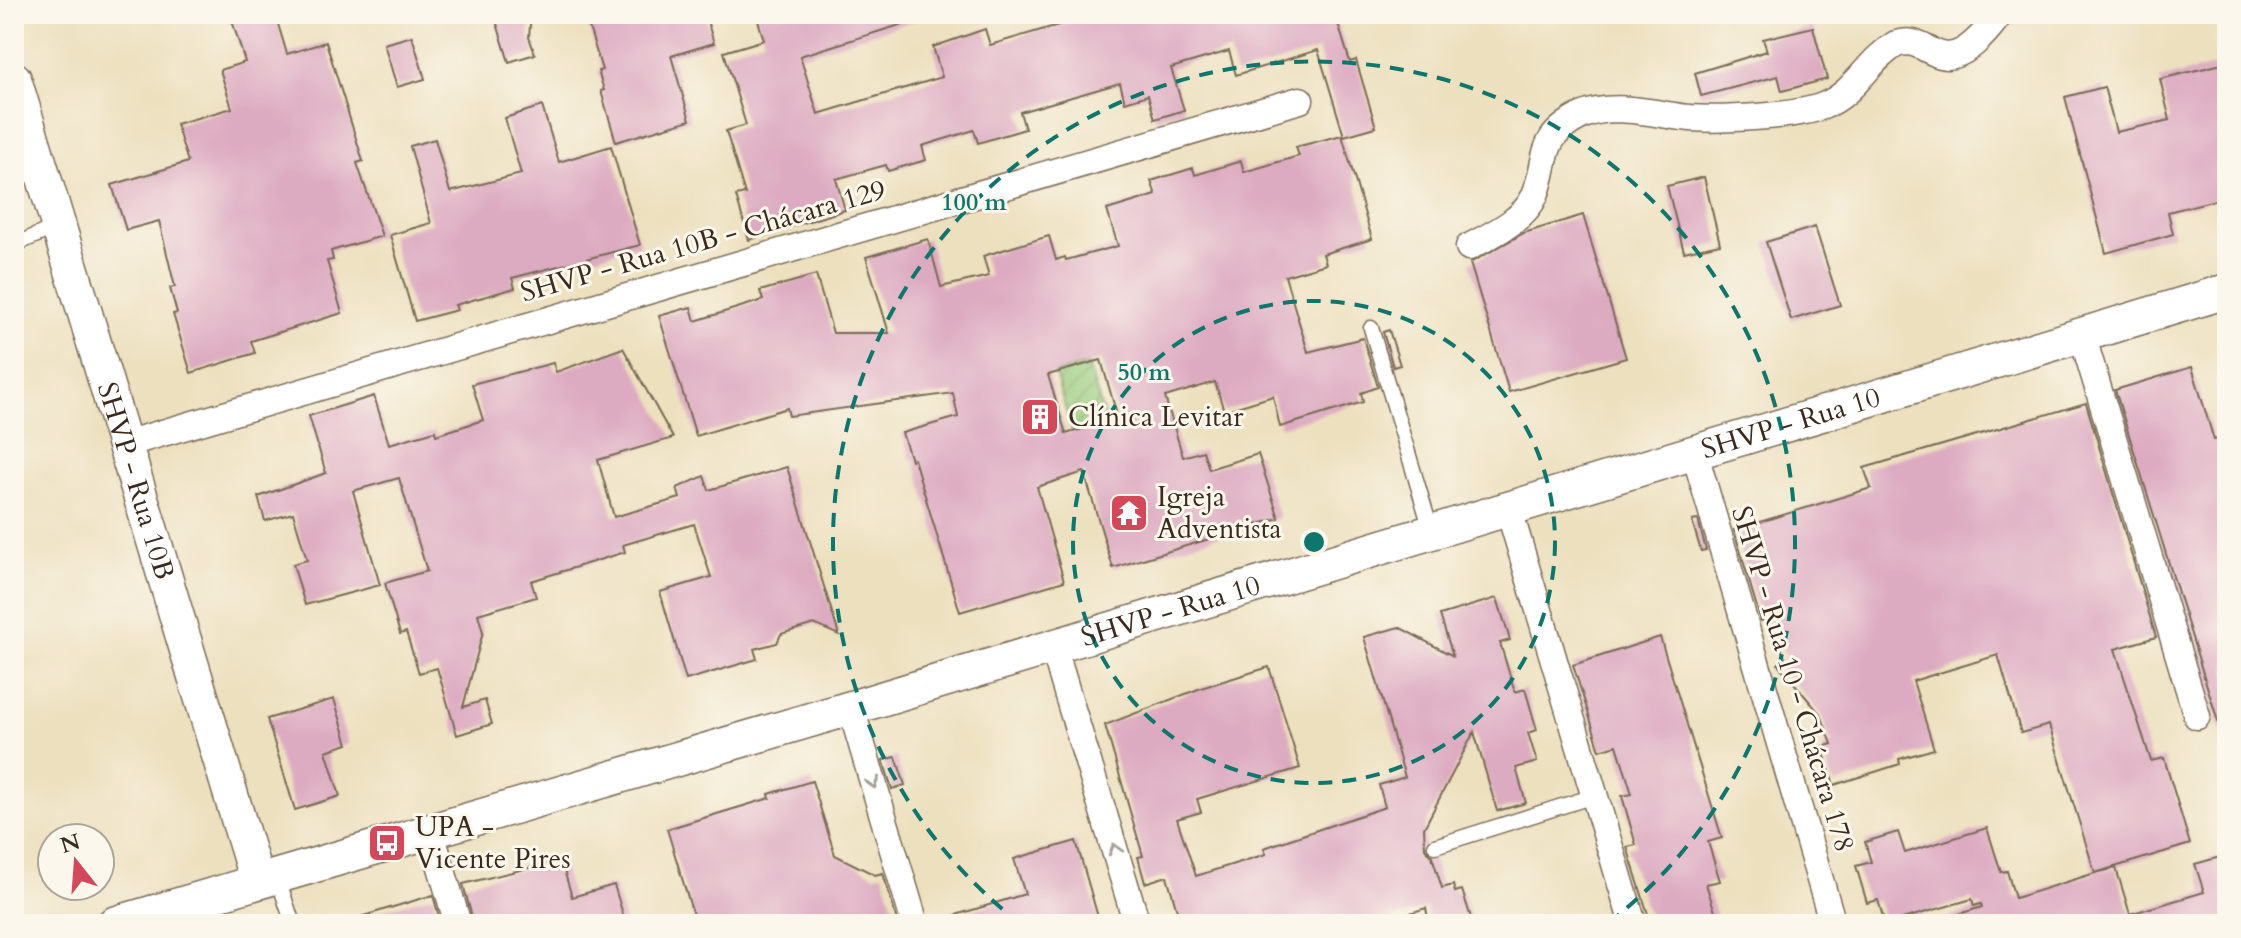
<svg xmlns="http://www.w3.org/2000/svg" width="2241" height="938" font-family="Cardo,serif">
	<defs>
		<pattern id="garden-furrows" width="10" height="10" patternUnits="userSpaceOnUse" patternTransform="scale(2)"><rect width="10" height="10" fill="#97cb7c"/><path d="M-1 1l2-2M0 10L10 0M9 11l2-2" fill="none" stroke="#83ae6b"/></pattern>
	</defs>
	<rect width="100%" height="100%" fill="#fbf7ec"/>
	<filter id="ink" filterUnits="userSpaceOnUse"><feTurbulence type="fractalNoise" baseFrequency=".0125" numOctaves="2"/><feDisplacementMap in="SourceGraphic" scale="16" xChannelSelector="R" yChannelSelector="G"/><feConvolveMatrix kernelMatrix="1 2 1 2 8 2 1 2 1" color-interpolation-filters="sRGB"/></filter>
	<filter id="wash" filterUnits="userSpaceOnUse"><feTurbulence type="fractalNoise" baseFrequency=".006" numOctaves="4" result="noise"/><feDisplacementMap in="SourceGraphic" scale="32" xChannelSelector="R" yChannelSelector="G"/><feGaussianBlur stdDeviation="1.8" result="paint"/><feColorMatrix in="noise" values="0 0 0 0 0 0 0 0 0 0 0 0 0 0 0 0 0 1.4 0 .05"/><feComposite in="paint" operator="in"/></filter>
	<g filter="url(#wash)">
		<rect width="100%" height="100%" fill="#ede0bf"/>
		<!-- garden -->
		<polygon fill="url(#garden-furrows)" stroke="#697a4d" stroke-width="2" points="1088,365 1105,420 1072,430 1055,374"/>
		<g id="blocks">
			<!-- building -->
			<g fill="#ddabc1" fill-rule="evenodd">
				<polygon points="230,14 275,14 287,54 326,42 363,161 357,163 382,236 331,251 333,260 327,261 342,313 251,341 255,353 191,373 173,314 177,313 170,288 175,287 159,221 126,230 112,185 188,162 176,124 232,108 220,70 245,62"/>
				<polygon points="494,14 531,14 529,37 535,54 509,62"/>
				<polygon points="585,14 705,14 714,43 671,56 690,120 616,142 601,91 604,90 598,71 602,70"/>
				<polygon points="756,14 915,14 916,20 800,56 818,114 942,77 933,47 985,29 990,45 1072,21 1070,14 1335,14 1350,62 1356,60 1376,127 1344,136 1318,50 1236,75 1229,51 1171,68 1184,110 1155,119 1148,95 1125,102 1120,83 1020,112 1025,129 978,143 974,130 922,146 926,160 888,171 886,165 836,179 845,210 749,240 736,196 745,194 726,131 746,125 724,52 764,40"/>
				<polygon points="1813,27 1827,79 1782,91 1778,76 1701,96 1695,73 1767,51 1763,39"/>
				<polygon points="412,36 425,79 397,87 384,44"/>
				<polygon points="2222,64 2227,83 2227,197 2168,212 2173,234 2106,253 2065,97 2104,87 2116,132 2170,120 2160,79"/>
				<polygon points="542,106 559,162 611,146 640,245 512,278 515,288 455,305 457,310 415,321 390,235 431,223 410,146 435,139 450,192 521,174 505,118"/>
				<path d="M1342,135L1372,239L1323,254L1326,264L1285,276L1308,352L1363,338L1378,387L1361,393L1363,402L1280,427L1273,396L1224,411L1215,382L1165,397L1183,457L1203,451L1209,469L1258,454L1279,518L1113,568L1084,472L1037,487L1064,581L960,612L914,459L911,460L902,433L958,417L953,393L789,416L787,408L696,436L659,316L691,307L695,321L763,300L760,291L816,275L833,333H889L866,257L928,239L941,287L989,276L983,256L1049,236L1056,260L1065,257L1066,260L1118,246L1107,210L1156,195L1151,181L1193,168L1195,175L1241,161L1244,172L1299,156L1296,147ZM1101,360L1118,418L1066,434L1048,375Z"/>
				<polygon points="1704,177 1720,244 1684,252 1667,186"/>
				<polygon points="1583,215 1626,358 1509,392 1470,263 1524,233"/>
				<polygon points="1815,227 1840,305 1791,320 1766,242"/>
				<polygon points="1389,330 1400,365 1393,367 1383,332"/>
				<polygon points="623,348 673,438 598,460 614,517 680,498 677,488 704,476 709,490 787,467 839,635 814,624 781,634 777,643 754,649 757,659 686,680 660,592 711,577 694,524 623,545 625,552 531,581 536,597 478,614 483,632 463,707 485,700 492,724 457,735 437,668 419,673 406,632 400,634 385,583 427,571 399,478 353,491 380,585 305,605 293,564 307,560 293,513 265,521 258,497 326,473 309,416 374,396 389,444 435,431 436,435 483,420 472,384 553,363 556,372"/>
				<polygon points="2192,367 2214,440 2227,436 2227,730 2221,731 2115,390"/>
				<polygon points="2086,403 2156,637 2115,649 2151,761 2164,758 2190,844 2095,873 2116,868 2130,914 2204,892 2195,864 2227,855 2227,924 1950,924 1949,917 1982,907 1981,904 1974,906 1972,899 1885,924 1878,900 1867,903 1856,866 1871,862 1865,842 1898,832 1905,853 1987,828 2001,872 2007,871 2015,898 2095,873 2049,725 2021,733 1998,655 1913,681 1934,749 1899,759 1900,764 1834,785 1822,747 1832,744 1821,715 1778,664 1785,658 1769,618 1761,621 1734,530 1871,488 1864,468"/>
				<polygon points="1698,520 1706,550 1701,551 1692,521"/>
				<polygon points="1497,598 1510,640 1500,643 1515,692 1525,689 1537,730 1528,733 1537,762 1516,768 1526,803 1497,811 1474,732 1424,828 1425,848 1432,856 1442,888 1453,885 1455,892 1462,890 1473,924 1429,924 1426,908 1375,924 1181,924 1167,876 1145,883 1138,857 1143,856 1105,725 1201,688 1269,667 1300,768 1197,799 1201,812 1177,819 1196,876 1266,854 1264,848 1385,807 1379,785 1405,777 1364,637 1399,627 1453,656 1440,615"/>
				<polygon points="1660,637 1722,838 1708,842 1720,881 1706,884 1719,924 1651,924 1627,847 1636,845 1622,796 1632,794 1617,745 1600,750 1573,665"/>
				<polygon points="334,699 348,744 326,751 340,796 295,810 267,719"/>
				<polygon points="896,757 905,785 892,789 883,760"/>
				<polygon points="812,781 835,855 875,875 883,873 898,924 696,924 667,829 770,798 769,794"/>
				<polygon points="1076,841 1100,924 947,924 946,918 1025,894 1014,859"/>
				<polygon points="561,860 572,897 614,885 626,924 474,924 463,884"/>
				<polygon points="433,895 441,924 361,924 360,917"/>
			</g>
		</g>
	</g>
	<g filter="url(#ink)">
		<use href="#blocks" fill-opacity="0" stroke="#796a56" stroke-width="2"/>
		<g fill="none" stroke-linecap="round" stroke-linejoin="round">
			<!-- service casing -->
			<g stroke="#796a56" stroke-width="17">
				<g id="service">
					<polyline points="14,245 58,226"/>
					<polyline points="1371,328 1431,530"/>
					<polyline points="1435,846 1594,796"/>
					<polyline points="277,876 293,924"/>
				</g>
			</g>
			<!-- minor casing -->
			<g stroke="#796a56" stroke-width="29">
				<g id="minor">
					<path d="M1469,247C1491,235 1525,220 1535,195C1550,158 1536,139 1581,116C1613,101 1657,115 1690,118C1721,120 1794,117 1823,106C1855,94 1867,61 1896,44C1914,38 1922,48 1938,54C1962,64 1988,30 2000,14"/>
					<polyline points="2082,335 2197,716"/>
					<polyline points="125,444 1300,100"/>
					<polyline points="1694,451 1833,924"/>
					<polyline points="1508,507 1633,924"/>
					<polyline points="1053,646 1137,924"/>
					<polyline points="851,708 915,924"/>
					<polyline points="430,830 458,924"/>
				</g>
			</g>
			<!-- tertiary casing -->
			<g stroke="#796a56" stroke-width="37">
				<g id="tertiary">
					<path id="s1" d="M14,79L257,881"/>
					<path id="s2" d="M114,924L851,708L2227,291"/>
				</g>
			</g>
			<!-- service -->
			<use href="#service" stroke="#fff" stroke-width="14"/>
			<!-- minor -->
			<use href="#minor" stroke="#fff" stroke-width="26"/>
			<!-- tertiary -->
			<use href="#tertiary" stroke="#fff" stroke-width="34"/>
		</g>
		<!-- one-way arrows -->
		<defs><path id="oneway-chevron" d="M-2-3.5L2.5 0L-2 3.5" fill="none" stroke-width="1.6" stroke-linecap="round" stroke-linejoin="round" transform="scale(2)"/></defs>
		<g stroke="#a79f9a">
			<use href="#oneway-chevron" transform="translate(873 783) rotate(73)"/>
			<use href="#oneway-chevron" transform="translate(1115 849) rotate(-106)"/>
		</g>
	</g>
	<!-- distance rings -->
	<g fill="none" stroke="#0f766e" stroke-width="4" stroke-dasharray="14 10">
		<circle cx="1314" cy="542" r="241"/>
		<path d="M1021 924A481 481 0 1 1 1607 924"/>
	</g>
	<!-- icons -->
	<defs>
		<g id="building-square" transform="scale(2)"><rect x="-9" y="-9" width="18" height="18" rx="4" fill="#d1495b" stroke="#fbf7ec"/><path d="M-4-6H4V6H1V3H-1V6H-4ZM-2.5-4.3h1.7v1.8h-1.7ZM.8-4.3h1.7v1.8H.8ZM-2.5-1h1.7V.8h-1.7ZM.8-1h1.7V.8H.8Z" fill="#fff"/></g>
		<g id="temple-square" transform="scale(2)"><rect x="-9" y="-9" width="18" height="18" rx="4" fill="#d1495b" stroke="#fbf7ec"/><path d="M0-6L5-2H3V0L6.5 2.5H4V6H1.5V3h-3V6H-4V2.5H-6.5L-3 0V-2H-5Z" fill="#fff"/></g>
		<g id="bus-square" transform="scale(2)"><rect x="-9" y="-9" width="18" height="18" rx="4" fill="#d1495b" stroke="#fbf7ec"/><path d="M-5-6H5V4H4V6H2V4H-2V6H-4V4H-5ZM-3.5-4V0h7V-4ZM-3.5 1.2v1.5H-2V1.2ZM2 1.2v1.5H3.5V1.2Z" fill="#fff"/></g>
	</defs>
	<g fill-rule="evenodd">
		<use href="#building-square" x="1040" y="417"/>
		<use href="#temple-square" x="1129" y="513"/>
		<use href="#bus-square" x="387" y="843"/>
	</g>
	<g text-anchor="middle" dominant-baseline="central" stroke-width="6" stroke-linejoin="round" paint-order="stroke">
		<!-- street labels -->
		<g font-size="28" fill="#3b2a1e" stroke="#fbf7ec">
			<text transform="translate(703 241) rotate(-16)">SHVP - Rua 10B - Chácara 129</text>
			<text stroke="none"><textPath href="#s2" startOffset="1750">SHVP - Rua 10</textPath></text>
			<text stroke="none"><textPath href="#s1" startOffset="420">SHVP - Rua 10B</textPath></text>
			<text stroke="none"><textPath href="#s2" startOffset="1102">SHVP - Rua 10</textPath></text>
			<text transform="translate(1793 679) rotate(73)">SHVP - Rua 10 - Chácara 178</text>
		</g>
		<!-- poi labels -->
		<g font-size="28" fill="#3b2a1e" stroke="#fbf7ec" text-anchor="start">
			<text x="1068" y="417">Clínica Levitar</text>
			<text x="1157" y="497">Igreja<tspan x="1157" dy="32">Adventista</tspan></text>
			<text x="415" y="827">UPA -<tspan x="415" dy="32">Vicente Pires</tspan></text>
		</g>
	</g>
	<circle cx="1314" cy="542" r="12" fill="#0f766e" stroke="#fbf7ec" stroke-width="4"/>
	<g font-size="24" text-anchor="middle" font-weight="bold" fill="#0f766e" stroke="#fbf7ec" stroke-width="6" stroke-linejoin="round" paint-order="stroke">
		<text x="974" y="210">100 m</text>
		<text x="1144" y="380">50 m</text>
	</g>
	<!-- margin -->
	<rect width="2241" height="938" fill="none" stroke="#fbf7ec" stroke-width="48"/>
	<!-- north arrow -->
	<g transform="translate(76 862) rotate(343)"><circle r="38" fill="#fbf7ec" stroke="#aea59a" stroke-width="2"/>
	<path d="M0-6L14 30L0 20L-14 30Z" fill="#d1495b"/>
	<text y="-12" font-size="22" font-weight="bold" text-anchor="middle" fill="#3b2a1e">N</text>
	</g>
</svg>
